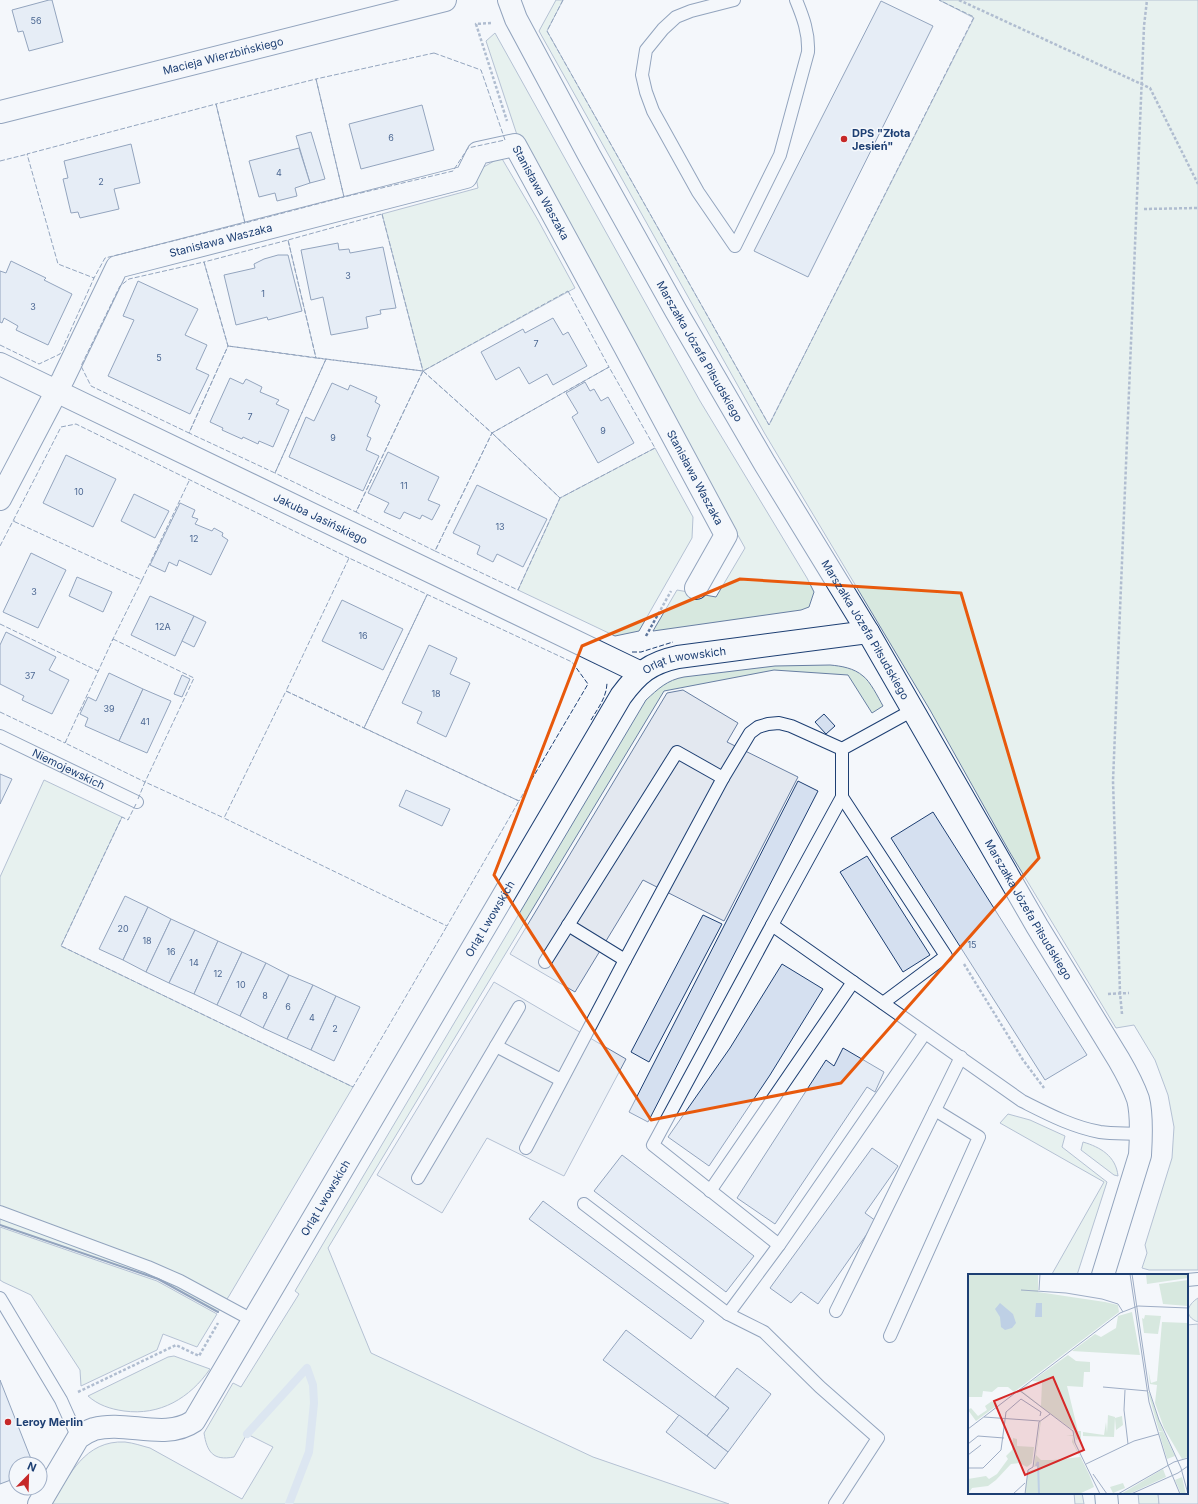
<svg xmlns="http://www.w3.org/2000/svg" width="1198" height="1504" font-family="Inter,sans-serif">
	<rect width="100%" height="100%" fill="#f4f7fb"/>
	<!-- green -->
	<g fill="#d7e8df" stroke="#687fa3">
		<polygon points="556,0 563,0 547,31 769,425 974,18 939,0 1198,0 1198,1270 1149,1270 1142,1268 1147,1253 1145,1245 1172,1158 1174,1127 1168,1095 1155,1060 1134,1025 1116,1028 1009,851 930,710 765,434 539,31"/>
		<polygon points="495,33 700,401 807,578 814,592 809,607 801,610 653,631 677,590 716,597 745,548 520,144 486,41"/>
		<polygon points="501,157 538,220 575,288 423,371 382,214 478,188 475,172"/>
		<polygon points="655,448 693,517 692,538 639,631 615,636 518,590 560,498"/>
		<path d="M830,665C841,666 854,668 863,676C870,681 878,697 883,706L872,713L848,675L774,670L664,691L328,1248L371,1353L593,1457L729,1504H52C69,1475 85,1440 125,1442C134,1443 142,1446 150,1448L242,1499L273,1447L247,1434L234,1457C213,1461 207,1452 204,1433L233,1383L241,1387L299,1294L295,1291L646,700C658,689 667,680 684,677L775,666Z"/>
		<polygon points="44,780 122,817 61,946 353,1087 229,1296 218,1312 158,1279 0,1225 0,877"/>
		<polygon points="1008,1114 1030,1120 1065,1136 1062,1147 1107,1182 1077,1275 1052,1275 1052,1274 1104,1182 1000,1123"/>
		<path d="M1083,1142C1100,1147 1116,1156 1118,1176L1114,1175L1081,1150Z"/>
		<polygon points="0,1227 157,1281 217,1314 197,1347 163,1334 157,1350 81,1386 80,1370 31,1295 3,1282 0,1280"/>
		<path d="M1198,1298V1322C1183,1316 1187,1305 1198,1298Z"/>
		<path d="M174,1356L210,1369C190,1398 160,1416 124,1411C110,1409 98,1405 88,1396L168,1357Z"/>
		<polygon points="1074,1493 1082,1493 1084,1504 1075,1504"/>
		<polygon points="1138,1493 1158,1493 1159,1504 1139,1504"/>
	</g>
	<!-- parking -->
	<g fill="#e3e8f0" stroke="#687fa3">
		<polygon points="683,690 738,723 727,742 798,777 724,921 643,880 575,992 510,954 667,693"/>
		<polygon points="494,982 626,1059 564,1176 487,1138 442,1213 377,1175"/>
		<polygon points="1198,1324 1198,1504 1159,1504 1158,1493 1187,1493 1187,1325"/>
	</g>
	<g fill="none" stroke-linecap="round" stroke-linejoin="round">
		<!-- stream -->
		<polyline stroke="#bed0e5" stroke-width="8" points="247,1434 307,1368 313,1385 314,1403 309,1452 289,1504"/>
	</g>
	<!-- building -->
	<g fill="#d5e0f0" stroke="#1d3f73">
		<polygon points="49,0 52,0 63,42 29,51 23,31 18,32 12,10"/>
		<polygon points="881,1 933,26 808,277 754,251"/>
		<polygon points="422,105 434,150 361,169 349,124"/>
		<polygon points="311,132 325,179 310,183 296,136"/>
		<polygon points="131,144 140,183 114,189 119,209 80,218 78,212 71,213 63,179 68,178 64,161"/>
		<polygon points="299,148 310,183 295,188 297,196 277,201 275,193 259,197 249,161"/>
		<polygon points="338,243 339,250 349,249 350,253 383,247 396,308 380,310 381,314 366,317 368,328 331,335 323,297 311,300 301,250"/>
		<polygon points="278,255 288,255 302,311 268,320 267,317 236,325 224,275 255,268 254,264 264,259"/>
		<polygon points="11,261 46,278 44,280 72,294 48,345 16,330 18,326 4,318 2,323 0,322 0,271 6,273"/>
		<polygon points="138,281 198,309 185,335 207,345 196,369 209,375 190,414 108,376 134,320 123,316"/>
		<polygon points="553,318 563,335 568,332 587,366 553,385 547,374 529,384 519,367 496,380 481,352 523,329 525,333"/>
		<polygon points="230,378 243,384 246,379 262,387 260,392 279,400 276,404 289,410 273,447 259,441 258,444 243,437 242,439 222,430 223,428 210,422"/>
		<polygon points="585,382 590,391 594,389 601,401 608,397 634,443 598,463 572,417 578,413 566,393"/>
		<polygon points="332,383 348,390 350,385 377,397 375,402 380,405 367,436 371,438 366,450 379,456 363,491 289,457 306,417 314,421"/>
		<polygon points="388,452 439,477 428,500 440,505 432,520 422,515 420,519 404,512 400,519 384,512 389,503 368,493"/>
		<polygon points="66,455 116,479 93,527 43,503"/>
		<polygon points="477,485 547,519 523,567 497,554 493,562 477,554 480,546 453,533"/>
		<polygon points="134,494 169,511 155,538 121,521"/>
		<polygon points="180,503 195,510 192,517 198,519 195,524 212,531 214,528 223,533 222,536 228,540 211,575 179,560 177,566 169,562 165,572 150,565"/>
		<polygon points="31,553 66,570 38,628 3,612"/>
		<polygon points="77,577 112,592 103,612 69,596"/>
		<polygon points="150,596 194,616 175,656 131,635"/>
		<polygon points="342,600 403,629 383,670 322,641"/>
		<polygon points="194,616 206,622 194,647 182,641"/>
		<polygon points="6,632 56,657 49,670 69,680 52,714 22,700 24,696 0,684 0,645"/>
		<polygon points="429,645 457,658 450,674 470,683 446,737 417,723 422,712 402,703"/>
		<polygon points="109,673 143,689 119,741 85,726 88,718 80,714 88,697 96,701"/>
		<polygon points="182,675 190,679 182,697 174,694"/>
		<polygon points="143,689 171,701 147,753 119,741"/>
		<polygon points="824,714 835,726 826,734 815,722"/>
		<polygon points="0,774 12,779 0,804"/>
		<polygon points="798,781 818,791 648,1122 629,1112"/>
		<polygon points="406,790 450,809 442,826 399,806"/>
		<polygon points="933,812 1087,1055 1045,1080 891,838"/>
		<polygon points="867,856 930,955 903,972 840,872"/>
		<polygon points="125,896 148,907 123,960 99,949"/>
		<polygon points="148,907 171,919 146,972 123,960"/>
		<polygon points="703,915 722,924 649,1062 631,1052"/>
		<polygon points="171,919 195,930 169,983 146,972"/>
		<polygon points="195,930 218,941 194,994 169,983"/>
		<polygon points="218,941 242,952 217,1005 194,994"/>
		<polygon points="242,952 266,963 240,1016 217,1005"/>
		<polygon points="266,963 289,975 263,1028 240,1016"/>
		<polygon points="782,964 823,989 770,1075 709,1166 668,1137 730,1048"/>
		<polygon points="289,975 313,985 287,1039 263,1028"/>
		<polygon points="313,985 336,996 311,1050 287,1039"/>
		<polygon points="336,996 360,1007 334,1061 311,1050"/>
		<polygon points="843,1048 884,1072 875,1092 867,1087 775,1224 737,1198 826,1060 834,1066"/>
		<polygon points="872,1148 898,1166 865,1213 876,1221 818,1304 801,1292 791,1303 770,1288"/>
		<polygon points="622,1155 754,1256 726,1292 594,1191"/>
		<polygon points="543,1201 704,1321 691,1339 529,1219"/>
		<polygon points="626,1330 729,1408 707,1436 603,1360"/>
		<polygon points="737,1368 771,1394 728,1452 707,1436 729,1408 715,1397"/>
		<polygon points="0,1380 33,1464 16,1464 16,1478 0,1484"/>
		<polygon points="679,1415 728,1452 715,1469 666,1432"/>
	</g>
	<g fill="none" stroke-linecap="round" stroke-linejoin="round">
		<!-- service casing -->
		<g stroke="#1d3f73" stroke-width="14">
			<g id="service">
				<path d="M734,0L691,11L676,17L663,29L646,50L642,75L646,92L653,111L698,192L735,246L780,155L808,52C809,33 803,17 796,0"/>
				<path d="M913,710L842,749V797L772,925L1022,1101C1046,1113 1072,1127 1100,1132C1113,1134 1128,1133 1141,1134"/>
				<path id="s1" d="M0,736L137,802"/>
				<polyline points="842,797 946,956 883,1003"/>
				<polyline points="568,925 625,960"/>
				<polyline points="772,925 653,1145 779,1245 925,1033"/>
				<polyline points="545,962 677,752 723,778"/>
				<polyline points="496,1046 561,1080"/>
				<polyline points="526,1148 625,960 723,778 750,733 758,727 768,724 779,723 791,726 842,749"/>
				<polyline points="418,1178 519,1007"/>
				<polyline points="710,1191 853,982"/>
				<polyline points="584,1204 728,1314 779,1245"/>
				<polyline points="0,1212 148,1267 180,1281 254,1321"/>
				<polyline points="1187,1280 1198,1279"/>
				<polyline points="0,1298 61,1400 78,1438"/>
				<polyline points="836,1311 961,1057"/>
				<polyline points="728,1314 764,1332 820,1387 878,1438 835,1504"/>
				<polyline points="890,1336 979,1137 935,1110"/>
			</g>
		</g>
		<!-- minor casing -->
		<g stroke="#1d3f73" stroke-width="24">
			<g id="minor">
				<path id="s2" d="M509,0L516,19L589,155L676,311L765,464L868,632L1037,926L1119,1060C1126,1072 1133,1085 1138,1099C1142,1114 1141,1139 1140,1155L1103,1275"/>
				<path id="s3" d="M0,112L445,0"/>
				<path id="s4" d="M0,364L641,673"/>
				<path id="s5" d="M0,499L63,379L117,267L466,177L478,153L515,145L625,347L726,535L696,588"/>
				<polyline points="1106,1493 1107,1504"/>
				<path id="s6" d="M39,1504L78,1438C83,1434 88,1431 94,1429C126,1420 165,1441 194,1421L621,696C638,673 650,663 678,657L868,632"/>
			</g>
		</g>
		<!-- path -->
		<g stroke="#5e769c" stroke-width="2.5" stroke-dasharray="3 2" stroke-linecap="butt">
			<polyline points="959,0 1150,88 1198,184"/>
			<polyline points="491,23 476,24 507,121"/>
			<polyline points="1144,209 1198,208"/>
			<polyline points="646,636 671,591"/>
			<polyline points="964,964 1023,1060 1044,1088"/>
			<polyline points="1108,994 1129,993"/>
			<polyline points="1122,1014 1120,993 1113,781 1144,26 1147,0"/>
			<polyline points="78,1392 176,1345 199,1356 218,1323"/>
		</g>
		<!-- service -->
		<use href="#service" stroke="#f4f7fb" stroke-width="12"/>
		<!-- minor -->
		<use href="#minor" stroke="#f4f7fb" stroke-width="22"/>
		<!-- fence -->
		<g stroke="#1d3f73" stroke-width="1" stroke-dasharray="5 2" stroke-linecap="butt">
			<polyline points="563,0 547,31 769,425 974,17 939,0"/>
			<polygon points="434,53 481,70 505,140 468,148 453,171 344,197 316,79"/>
			<polygon points="316,79 344,197 245,223 216,104"/>
			<polygon points="216,104 245,223 105,258 94,278 58,264 27,154"/>
			<polyline points="0,161 28,154"/>
			<polygon points="382,214 423,371 316,358 288,240"/>
			<polygon points="288,240 316,358 228,346 204,262"/>
			<polygon points="204,262 228,346 189,433 91,386 81,366 120,286 129,279"/>
			<polygon points="568,291 609,367 492,433 423,371"/>
			<polyline points="0,345 39,364 60,354 94,278 93,278"/>
			<polygon points="228,346 326,359 275,473 189,433"/>
			<polygon points="326,359 423,371 356,512 275,473"/>
			<polygon points="423,371 492,433 435,551 356,512"/>
			<polyline points="492,433 560,498 655,448 609,367 492,433 435,551 518,590 560,498 492,433"/>
			<polyline points="189,481 142,580 13,521 61,427 76,424 349,558"/>
			<polyline points="0,546 13,521 15,521"/>
			<polyline points="427,595 364,728 519,801 588,684 572,662 349,558 286,691 364,728 427,595"/>
			<polyline points="0,624 98,671 99,670"/>
			<polygon points="113,639 194,678 145,782 65,743"/>
			<polyline points="112,641 142,580 140,579"/>
			<polyline points="632,652 641,652 673,642"/>
			<polygon points="286,691 519,801 447,926 224,818"/>
			<polyline points="0,712 65,743 66,741"/>
			<path d="M591,720C598,708 607,697 607,682"/>
			<polyline points="138,799 145,782 224,818"/>
			<polyline points="136,804 128,820 122,817 61,946 353,1087 447,926"/>
		</g>
		<!-- wall -->
		<polyline stroke="#1d3f73" stroke-width="2" points="0,1225 158,1279 218,1312"/>
	</g>
	<!-- marked area -->
	<path d="M0 0H1198V1504H0ZM740,579L961,593L1039,858L841,1083L651,1120L494,875L582,646Z" fill="#f4f7fb" fill-opacity=".55" fill-rule="evenodd"/>
	<path fill="none" stroke="#e8590c" stroke-width="3" stroke-linejoin="round" d="M740,579L961,593L1039,858L841,1083L651,1120L494,875L582,646Z"/>
	<!-- markers -->
	<g fill="#c62828" stroke="#f4f7fb" stroke-width="1.5">
		<circle cx="844" cy="139" r="4"/>
		<circle cx="8" cy="1422" r="4"/>
	</g>
	<g text-anchor="middle" dominant-baseline="central" stroke-width="3" stroke-linejoin="round" paint-order="stroke">
		<!-- number labels -->
		<g font-size="9" fill="#4b6792">
			<text x="36" y="20">56</text>
			<text x="391" y="137">6</text>
			<text x="279" y="172">4</text>
			<text x="101" y="181">2</text>
			<text x="348" y="275">3</text>
			<text x="263" y="293">1</text>
			<text x="33" y="306">3</text>
			<text x="536" y="343">7</text>
			<text x="159" y="357">5</text>
			<text x="250" y="416">7</text>
			<text x="603" y="430">9</text>
			<text x="333" y="437">9</text>
			<text x="404" y="485">11</text>
			<text x="79" y="491">10</text>
			<text x="500" y="526">13</text>
			<text x="194" y="538">12</text>
			<text x="34" y="591">3</text>
			<text x="163" y="626">12A</text>
			<text x="363" y="635">16</text>
			<text x="30" y="675">37</text>
			<text x="436" y="693">18</text>
			<text x="109" y="708">39</text>
			<text x="145" y="721">41</text>
			<text x="123" y="928">20</text>
			<text x="147" y="940">18</text>
			<text x="972" y="944">15</text>
			<text x="171" y="951">16</text>
			<text x="194" y="962">14</text>
			<text x="218" y="973">12</text>
			<text x="241" y="984">10</text>
			<text x="265" y="995">8</text>
			<text x="288" y="1006">6</text>
			<text x="312" y="1017">4</text>
			<text x="335" y="1028">2</text>
		</g>
		<!-- street labels -->
		<g font-size="11" fill="#1d3f73" stroke="#f4f7fb">
			<text stroke="none"><textPath href="#s3" startOffset="230">Macieja Wierzbińskiego</textPath></text>
			<text stroke="none"><textPath href="#s5" startOffset="739">Stanisława Waszaka</textPath></text>
			<text stroke="none"><textPath href="#s5" startOffset="367">Stanisława Waszaka</textPath></text>
			<text stroke="none"><textPath href="#s2" startOffset="400">Marszałka Józefa Piłsudskiego</textPath></text>
			<text stroke="none"><textPath href="#s5" startOffset="1063">Stanisława Waszaka</textPath></text>
			<text stroke="none"><textPath href="#s4" startOffset="356">Jakuba Jasińskiego</textPath></text>
			<text stroke="none"><textPath href="#s2" startOffset="724">Marszałka Józefa Piłsudskiego</textPath></text>
			<text stroke="none"><textPath href="#s6" startOffset="1115">Orląt Lwowskich</textPath></text>
			<text stroke="none"><textPath href="#s1" startOffset="76">Niemojewskich</textPath></text>
			<text stroke="none"><textPath href="#s2" startOffset="1048">Marszałka Józefa Piłsudskiego</textPath></text>
			<text stroke="none"><textPath href="#s6" startOffset="780">Orląt Lwowskich</textPath></text>
			<text stroke="none"><textPath href="#s6" startOffset="456">Orląt Lwowskich</textPath></text>
		</g>
		<!-- poi labels -->
		<g font-size="11" font-weight="bold" fill="#1d3f73" stroke="#f4f7fb" text-anchor="start">
			<text x="852" y="133">DPS "Złota<tspan x="852" dy="13">Jesień"</tspan></text>
			<text x="16" y="1422">Leroy Merlin</text>
		</g>
	</g>
	<!-- overview -->
	<g transform="translate(968 1274)">
		<rect width="220" height="220" fill="#f4f7fb"/>
		<path d="M0,0H70V18L137,28L150,31L151,38L46,118L40,113H30L24,118L15,117L14,123H0ZM178,0H220V4L179,10ZM220,6V32L195,30L191,10ZM164,38L172,81L104,77L127,60L133,63L148,54L150,42ZM177,41L193,42L190,60L176,59L174,44L176,45ZM194,48L220,49V183L214,185L196,154L187,129L189,111L182,110L180,95L183,109L189,107ZM100,81L108,87L122,88V98H116L115,113L99,112L110,157H113V164L108,166L105,155L102,154L53,118V115L63,108L54,117L73,132L74,108L64,107ZM180,118H181L195,157H191ZM24,127L28,132L8,147L0,136L3,134L10,142L19,136L17,132ZM140,141L147,143L146,163L115,162V158L136,161L138,148L139,159ZM82,142L73,147L68,181L73,186H85L112,183L104,168L105,162L98,161H105L106,170L121,200L126,213L111,220H57L60,197L69,195V192L66,193L72,148L73,147L78,144ZM154,142L155,151L148,156L147,144ZM195,157L207,182L199,185L191,158ZM45,164L49,165V172L66,173L64,189L59,193L51,189L43,190L28,206L20,212L4,214L0,220V205L18,202L21,205L29,200L40,185L38,182L44,176ZM195,195L198,203L161,220H153ZM214,203L218,220H213L207,206ZM155,209L157,214L145,219L142,213Z" fill="#d7e8df"/>
		<path d="M32,29L45,40L48,49L44,54L37,56L33,53L32,43L27,35ZM68,29H74V43H67Z" fill="#bed0e5"/>
		<path fill="none" stroke="#bed0e5" stroke-width="2" d="M68,192L70,188L71,220"/>
		<path fill="none" stroke="#9eadc5" stroke-width="1" d="M162,0L181,128L200,191L212,220M164,0L181,116L191,146L213,194L220,220M53,16L98,19L134,25L150,30L155,38M71,16L72,0M135,113L180,117M51,116L105,157L107,169L132,220M157,116L156,136L160,170M16,143L72,147M0,155L152,39L170,32L220,34M0,170L10,162L36,164M0,181L13,171M118,190L166,167L191,160M0,194H15L33,176L38,138L53,125L73,138L72,142M125,200L139,220M45,220L57,209M57,220L60,196L65,193L71,148L82,140M150,220L206,188L220,184M163,220L210,199L220,192"/>
		<path fill="#d62828" fill-opacity="0.15" stroke="#d62828" stroke-width="2" d="M85,103L116,176L57,201L26,127Z"/>
		<rect width="220" height="220" fill="none" stroke="#1d3f73" stroke-width="2"/>
	</g>
	<!-- north arrow -->
	<g transform="translate(28 1476) rotate(23)"><circle r="19" fill="#f4f7fb" stroke="#9eadc5"/>
	<path d="M0-3L7 15L0 10L-7 15Z" fill="#c62828"/>
	<text y="-6" font-size="11" font-weight="bold" text-anchor="middle" fill="#1d3f73">N</text>
	</g>
</svg>
